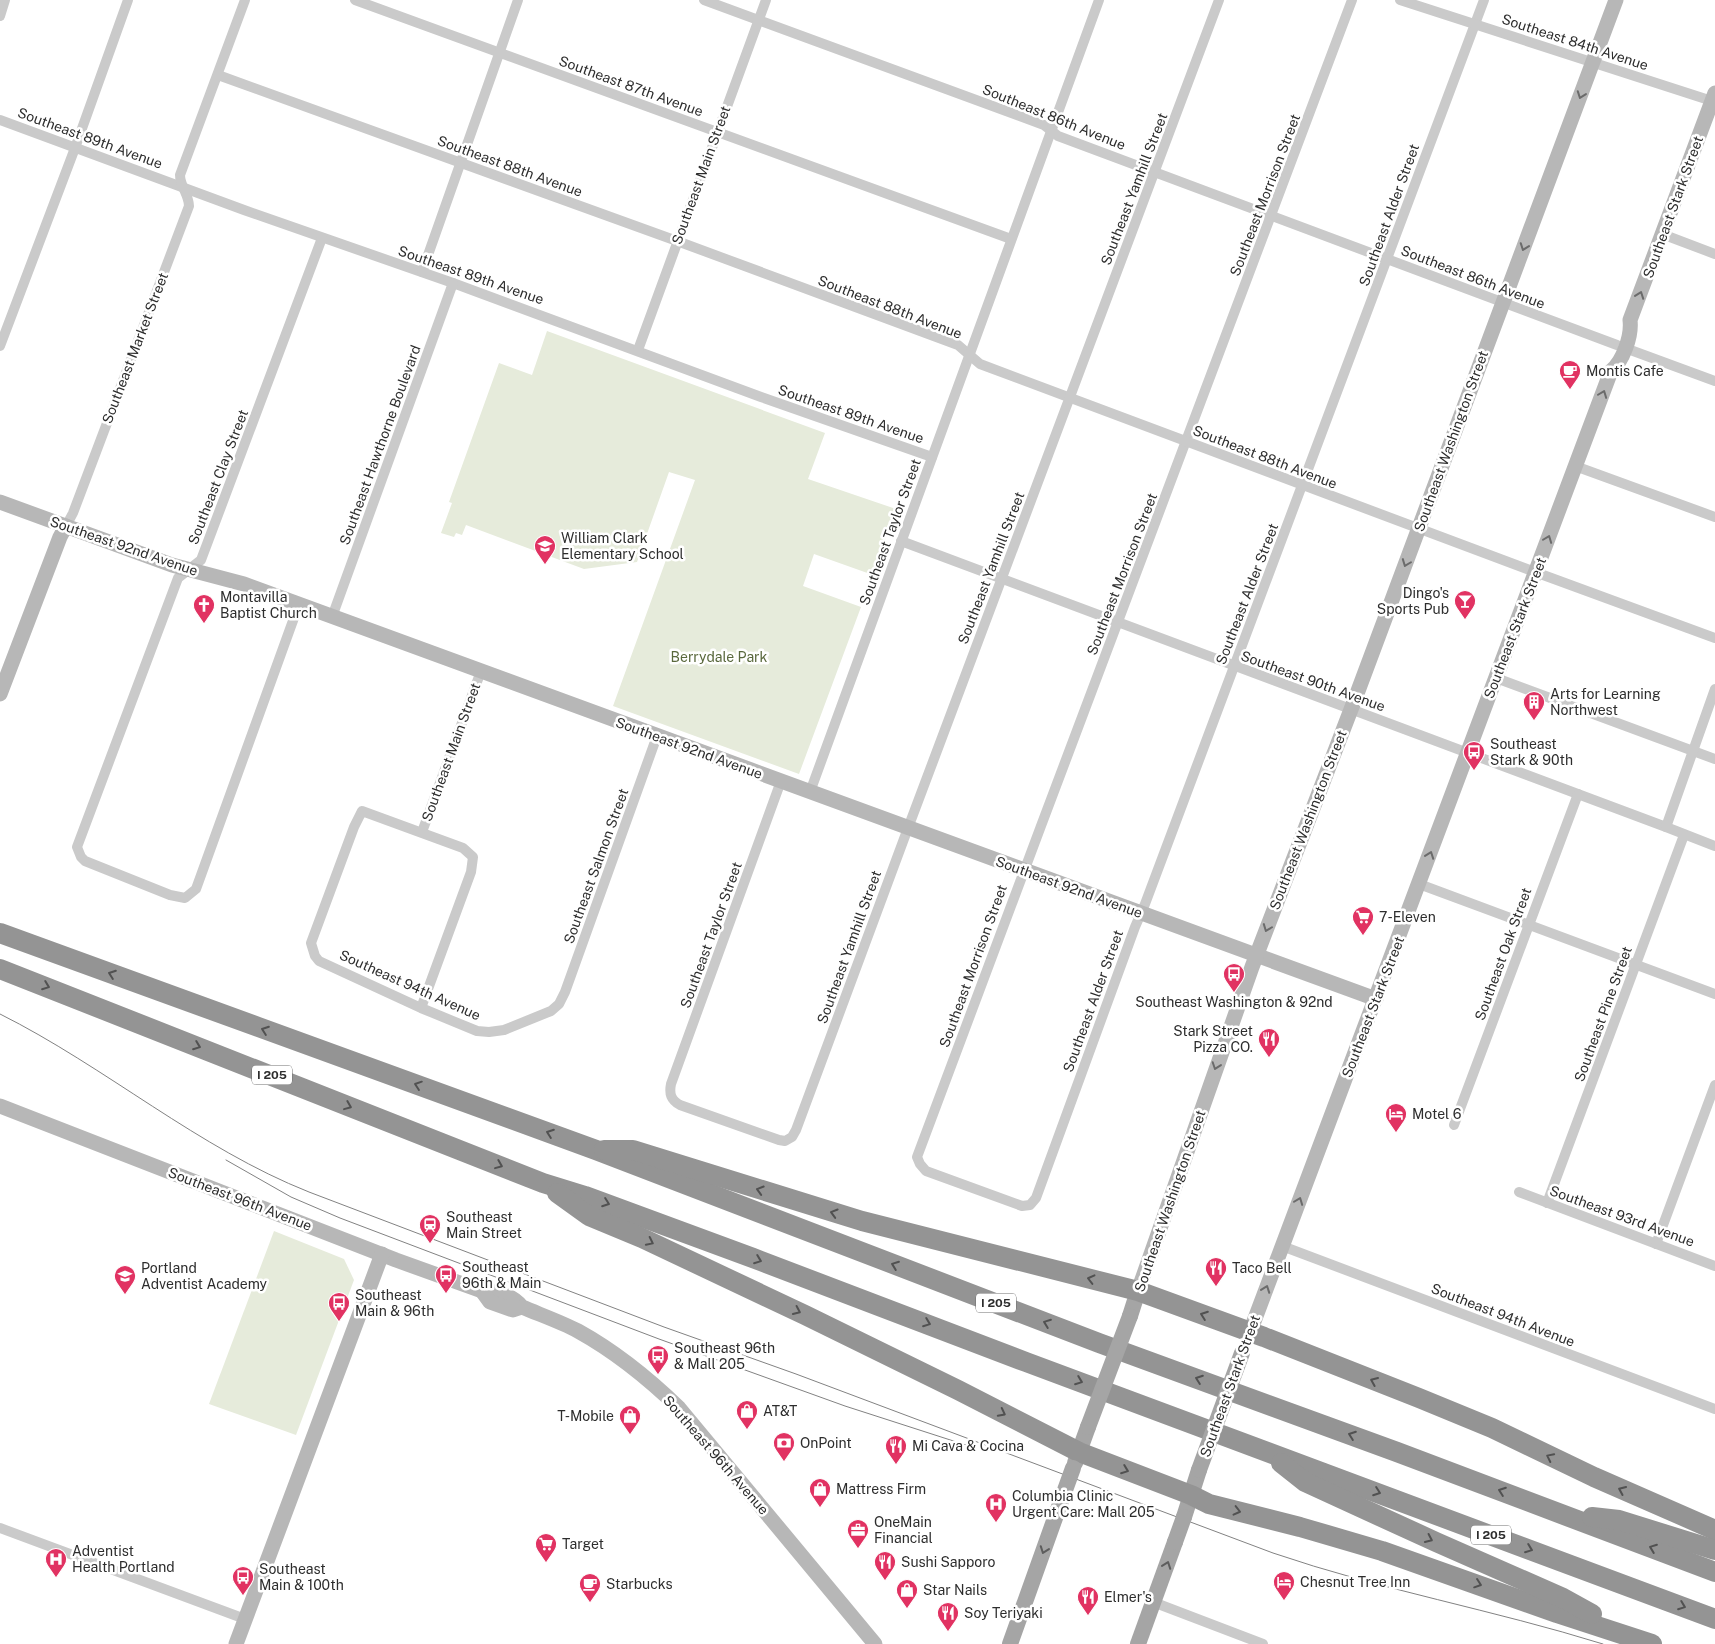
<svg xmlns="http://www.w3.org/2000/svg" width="1715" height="1644" font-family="'Public Sans',sans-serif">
	<rect width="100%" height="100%" fill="#fff"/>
	<!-- green -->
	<g fill="#e6ebdb">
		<polygon points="547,331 825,433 808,479 896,509 873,575 814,554 803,586 861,607 799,774 613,706 695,480 669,472 637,562 584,569 466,525 462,535 456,533 454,537 441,533 452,503 449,502 499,363 532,375"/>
		<polygon points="274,1231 344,1259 354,1280 296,1435 209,1404"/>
	</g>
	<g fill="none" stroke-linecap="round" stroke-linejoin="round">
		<!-- street -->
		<g stroke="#cacaca" stroke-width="10">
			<polyline points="355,0 1011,239"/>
			<polyline points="704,0 1044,125 1058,136 1617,345"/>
			<path d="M1352,0C1207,386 1061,771 917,1157L920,1164L926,1171L1022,1206L1030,1205L1036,1198L1135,927L1145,904L1484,0"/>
			<polyline points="1400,0 1712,101"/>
			<polyline points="0,16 5,0"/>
			<polyline points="218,75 677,241 958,345 980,364 1535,572 1715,638"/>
			<polyline points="0,120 244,210 453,283 761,397 932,457"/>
			<polyline points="1662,234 1715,254"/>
			<polyline points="422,272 518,0"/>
			<polyline points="0,346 75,148 128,0"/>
			<polyline points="1625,348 1715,381"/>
			<polyline points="638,350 766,0"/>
			<polyline points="1575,466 1715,517"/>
			<path d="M66,526L73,513L189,206C189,195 180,186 180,175L245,0"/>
			<polyline points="901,541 1666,827 1715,846"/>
			<polyline points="299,604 196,889 185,898 170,895 85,861 81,857 77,847 178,578 201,560 322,238"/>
			<polyline points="332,617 453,283"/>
			<polyline points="1496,678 1715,759"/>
			<path d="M781,781L671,1084C669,1094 671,1100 680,1105L779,1140L785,1141L792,1137L796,1130L908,828L1219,0"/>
			<polyline points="810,792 1099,0"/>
			<polyline points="1666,827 1715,689"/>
			<polyline points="422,832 481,671"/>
			<polyline points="1419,884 1715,994"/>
			<polyline points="421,1008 471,872 473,857 463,848 362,811 354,827 311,943 315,956 319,961 421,1008 477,1031 489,1032 504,1030 551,1011 559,1004 565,992 657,736"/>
			<polyline points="1454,1125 1578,794"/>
			<polyline points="1519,1192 1715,1266"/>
			<polyline points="1547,1203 1684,835"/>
			<polyline points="1656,1244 1715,1085"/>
			<polyline points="1282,1246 1715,1409"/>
			<polyline points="0,1528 245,1619"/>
			<polyline points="1153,1602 1263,1644"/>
		</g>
		<!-- secondary -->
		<g stroke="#b7b7b7" stroke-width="15">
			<polyline points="0,502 172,565 244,584 1376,999"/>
			<polyline points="0,694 60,537 66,526"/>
			<path d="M0,1106L396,1260L482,1291C496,1291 513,1295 522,1307C541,1315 561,1322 578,1331C616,1352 648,1378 679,1408L875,1644"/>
			<polyline points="482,1291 490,1302 513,1310 522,1307"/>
			<polyline points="1138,1291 1252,967 1355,699 1616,0"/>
			<path d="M1250,1332L1611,371C1623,361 1632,336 1630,320L1715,93"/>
			<polyline points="236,1644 382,1254"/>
		</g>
		<!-- primary -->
		<g stroke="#a5a5a5" stroke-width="16">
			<polyline points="1130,1316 1138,1291"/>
			<polyline points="1075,1463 1088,1427"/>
			<polyline points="1184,1517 1199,1470"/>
			<polyline points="1010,1644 1060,1504"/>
			<polyline points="1138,1644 1175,1542"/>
		</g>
		<!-- highway -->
		<g stroke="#949494" stroke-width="20">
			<polyline points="0,933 596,1150 1099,1343 1397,1452 1715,1572"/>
			<polyline points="0,969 543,1183 585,1196 753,1258 1026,1362 1715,1619"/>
			<polyline points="604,1150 633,1150 862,1221 1138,1291 1264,1337 1419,1398 1492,1428 1594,1477 1715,1530"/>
			<polyline points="557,1193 589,1216 642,1238 805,1315 958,1390 1079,1452 1191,1495 1209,1504 1300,1527 1382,1551 1557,1613 1652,1644"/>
			<polyline points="1281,1463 1305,1482 1436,1542 1563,1598 1592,1614"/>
			<polyline points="1592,1517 1619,1520 1715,1550"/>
		</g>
		<!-- tram -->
		<g stroke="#828282" stroke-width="1">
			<path d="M0,1014C106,1067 198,1148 309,1192L664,1327L796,1374L1273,1553C1381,1590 1494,1610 1603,1644"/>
			<polyline points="226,1160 291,1197 340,1218 659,1339 845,1406 969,1446"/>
		</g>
		<!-- primary-bridge -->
		<g stroke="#a5a5a5" stroke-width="16">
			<polyline points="1088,1427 1130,1316"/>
			<polyline points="1199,1470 1242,1353"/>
			<polyline points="1060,1504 1073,1468"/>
			<polyline points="1175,1542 1184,1517"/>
		</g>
	</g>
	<!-- one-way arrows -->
	<defs><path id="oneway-chevron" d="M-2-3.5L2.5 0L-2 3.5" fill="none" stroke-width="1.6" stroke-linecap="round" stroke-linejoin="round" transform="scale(1.25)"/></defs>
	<g stroke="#6b6b6b">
		<use href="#oneway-chevron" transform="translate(1581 95) rotate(110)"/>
		<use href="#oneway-chevron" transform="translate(1524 247) rotate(110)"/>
		<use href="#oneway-chevron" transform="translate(1640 295) rotate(-70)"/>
		<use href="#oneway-chevron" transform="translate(1603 394) rotate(-69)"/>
		<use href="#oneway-chevron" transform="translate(1548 539) rotate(-69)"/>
		<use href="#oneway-chevron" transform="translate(1406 563) rotate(111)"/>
		<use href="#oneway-chevron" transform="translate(1430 855) rotate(-70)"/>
		<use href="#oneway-chevron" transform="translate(1267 928) rotate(111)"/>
		<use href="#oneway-chevron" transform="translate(1216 1066) rotate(109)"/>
		<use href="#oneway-chevron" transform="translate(1299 1201) rotate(-69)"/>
		<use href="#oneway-chevron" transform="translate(1266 1289) rotate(-70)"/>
	</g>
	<g stroke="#515151">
		<use href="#oneway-chevron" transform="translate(112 974) rotate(-160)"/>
		<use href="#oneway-chevron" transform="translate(46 986) rotate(21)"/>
		<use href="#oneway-chevron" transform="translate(265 1030) rotate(-160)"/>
		<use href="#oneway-chevron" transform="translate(197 1046) rotate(21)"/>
		<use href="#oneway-chevron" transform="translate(418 1085) rotate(-161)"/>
		<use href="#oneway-chevron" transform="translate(348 1106) rotate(22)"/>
		<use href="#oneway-chevron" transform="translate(550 1133) rotate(-160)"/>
		<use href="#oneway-chevron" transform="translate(499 1165) rotate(22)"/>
		<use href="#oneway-chevron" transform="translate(760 1190) rotate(-163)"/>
		<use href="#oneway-chevron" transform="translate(606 1203) rotate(20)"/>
		<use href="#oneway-chevron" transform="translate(834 1213) rotate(-164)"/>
		<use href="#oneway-chevron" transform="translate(650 1242) rotate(26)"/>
		<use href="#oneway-chevron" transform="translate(758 1260) rotate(21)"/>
		<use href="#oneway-chevron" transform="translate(895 1265) rotate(-159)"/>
		<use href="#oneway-chevron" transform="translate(1091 1279) rotate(-166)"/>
		<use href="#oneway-chevron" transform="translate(797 1311) rotate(25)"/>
		<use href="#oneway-chevron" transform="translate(1204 1315) rotate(-160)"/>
		<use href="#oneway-chevron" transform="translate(927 1323) rotate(21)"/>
		<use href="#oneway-chevron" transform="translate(1047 1323) rotate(-159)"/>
		<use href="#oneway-chevron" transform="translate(1199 1379) rotate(-160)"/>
		<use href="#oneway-chevron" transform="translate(1079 1381) rotate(21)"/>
		<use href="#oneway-chevron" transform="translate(1374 1381) rotate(-157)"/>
		<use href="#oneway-chevron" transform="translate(1002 1413) rotate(27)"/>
		<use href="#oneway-chevron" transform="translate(1352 1435) rotate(-160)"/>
		<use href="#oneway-chevron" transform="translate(1550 1457) rotate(-154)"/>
		<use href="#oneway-chevron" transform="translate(1125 1470) rotate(21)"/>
		<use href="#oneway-chevron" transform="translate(1622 1490) rotate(-156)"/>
		<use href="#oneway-chevron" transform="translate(1502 1491) rotate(-160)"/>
		<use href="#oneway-chevron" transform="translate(1377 1492) rotate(20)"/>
		<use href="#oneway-chevron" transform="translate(1237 1511) rotate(14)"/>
		<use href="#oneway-chevron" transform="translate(1429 1539) rotate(25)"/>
		<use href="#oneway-chevron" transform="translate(1653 1548) rotate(-159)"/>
		<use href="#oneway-chevron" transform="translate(1529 1549) rotate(21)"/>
		<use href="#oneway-chevron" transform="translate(1478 1584) rotate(19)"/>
		<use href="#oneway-chevron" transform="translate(1682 1606) rotate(21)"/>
	</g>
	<g stroke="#5d5d5d">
		<use href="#oneway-chevron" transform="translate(1044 1550) rotate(110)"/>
		<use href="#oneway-chevron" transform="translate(1167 1565) rotate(-70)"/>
	</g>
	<!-- icons -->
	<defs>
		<g id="cafe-pin" transform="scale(1.125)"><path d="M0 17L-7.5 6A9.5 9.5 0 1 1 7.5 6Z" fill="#e13262" stroke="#fff"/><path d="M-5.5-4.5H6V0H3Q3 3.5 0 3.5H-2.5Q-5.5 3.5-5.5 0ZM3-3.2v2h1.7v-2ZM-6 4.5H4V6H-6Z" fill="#fff"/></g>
		<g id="school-pin" transform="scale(1.125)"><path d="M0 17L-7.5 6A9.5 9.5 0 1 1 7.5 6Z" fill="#e13262" stroke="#fff"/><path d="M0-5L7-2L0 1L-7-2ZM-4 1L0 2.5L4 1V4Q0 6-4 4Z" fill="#fff"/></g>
		<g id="bar-pin" transform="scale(1.125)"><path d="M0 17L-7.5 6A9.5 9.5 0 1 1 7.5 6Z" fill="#e13262" stroke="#fff"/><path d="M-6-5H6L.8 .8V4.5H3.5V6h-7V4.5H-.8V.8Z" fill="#fff"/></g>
		<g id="church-pin" transform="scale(1.125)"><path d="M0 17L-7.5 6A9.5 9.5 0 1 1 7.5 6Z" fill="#e13262" stroke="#fff"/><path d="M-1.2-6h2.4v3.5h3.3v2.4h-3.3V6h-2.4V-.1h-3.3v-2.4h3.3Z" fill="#fff"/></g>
		<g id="building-pin" transform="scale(1.125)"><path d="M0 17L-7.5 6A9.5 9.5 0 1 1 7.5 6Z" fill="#e13262" stroke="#fff"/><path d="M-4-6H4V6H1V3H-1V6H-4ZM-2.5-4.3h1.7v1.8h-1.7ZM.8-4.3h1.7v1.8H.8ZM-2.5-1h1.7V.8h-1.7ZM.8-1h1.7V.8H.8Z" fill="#fff"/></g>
		<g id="bus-pin" transform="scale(1.125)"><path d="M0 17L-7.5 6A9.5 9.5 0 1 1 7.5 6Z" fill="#e13262" stroke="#fff"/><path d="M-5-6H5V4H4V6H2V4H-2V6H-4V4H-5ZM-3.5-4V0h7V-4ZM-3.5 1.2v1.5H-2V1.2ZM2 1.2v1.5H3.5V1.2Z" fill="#fff"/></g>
		<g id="supermarket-pin" transform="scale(1.125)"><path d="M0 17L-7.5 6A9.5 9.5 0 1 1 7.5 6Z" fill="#e13262" stroke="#fff"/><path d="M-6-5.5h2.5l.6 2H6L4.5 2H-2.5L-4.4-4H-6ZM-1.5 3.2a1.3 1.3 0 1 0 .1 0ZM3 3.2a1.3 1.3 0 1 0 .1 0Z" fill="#fff"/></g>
		<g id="restaurant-pin" transform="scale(1.125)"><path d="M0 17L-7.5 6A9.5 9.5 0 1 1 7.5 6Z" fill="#e13262" stroke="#fff"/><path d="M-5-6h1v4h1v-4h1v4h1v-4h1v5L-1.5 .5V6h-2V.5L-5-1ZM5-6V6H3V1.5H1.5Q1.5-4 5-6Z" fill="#fff"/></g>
		<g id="hotel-pin" transform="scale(1.125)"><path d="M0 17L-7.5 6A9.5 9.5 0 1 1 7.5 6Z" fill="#e13262" stroke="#fff"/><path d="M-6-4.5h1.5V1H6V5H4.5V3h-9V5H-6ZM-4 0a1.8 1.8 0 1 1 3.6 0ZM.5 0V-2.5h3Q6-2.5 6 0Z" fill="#fff"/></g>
		<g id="station-pin" transform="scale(1.125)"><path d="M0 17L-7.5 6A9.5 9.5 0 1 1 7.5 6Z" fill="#e13262" stroke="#fff"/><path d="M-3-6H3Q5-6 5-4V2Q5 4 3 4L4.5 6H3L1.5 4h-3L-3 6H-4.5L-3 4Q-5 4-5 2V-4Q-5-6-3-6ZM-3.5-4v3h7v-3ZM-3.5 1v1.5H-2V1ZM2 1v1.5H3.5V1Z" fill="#fff"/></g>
		<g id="shop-pin" transform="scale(1.125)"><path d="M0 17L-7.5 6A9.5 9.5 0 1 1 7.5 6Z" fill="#e13262" stroke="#fff"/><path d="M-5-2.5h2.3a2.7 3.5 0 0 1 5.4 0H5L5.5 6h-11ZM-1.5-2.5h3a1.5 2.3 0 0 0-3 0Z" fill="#fff"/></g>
		<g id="bank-pin" transform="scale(1.125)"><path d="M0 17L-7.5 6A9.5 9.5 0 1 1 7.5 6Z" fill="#e13262" stroke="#fff"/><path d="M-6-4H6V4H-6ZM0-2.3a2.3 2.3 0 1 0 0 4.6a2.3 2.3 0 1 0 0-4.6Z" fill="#fff"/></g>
		<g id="hospital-pin" transform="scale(1.125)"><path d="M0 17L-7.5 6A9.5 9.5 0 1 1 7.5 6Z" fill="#e13262" stroke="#fff"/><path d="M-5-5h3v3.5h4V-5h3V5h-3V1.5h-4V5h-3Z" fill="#fff"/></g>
		<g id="office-pin" transform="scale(1.125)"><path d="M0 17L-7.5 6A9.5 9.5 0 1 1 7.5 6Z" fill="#e13262" stroke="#fff"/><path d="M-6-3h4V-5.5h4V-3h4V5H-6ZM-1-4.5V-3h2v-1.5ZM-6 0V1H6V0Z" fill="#fff"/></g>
	</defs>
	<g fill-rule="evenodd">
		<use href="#cafe-pin" x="1570" y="371"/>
		<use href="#school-pin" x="545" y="546"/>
		<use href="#bar-pin" x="1465" y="601"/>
		<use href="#church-pin" x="204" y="605"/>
		<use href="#building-pin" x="1534" y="702"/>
		<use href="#bus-pin" x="1474" y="752"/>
		<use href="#supermarket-pin" x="1363" y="917"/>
		<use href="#bus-pin" x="1234" y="974"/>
		<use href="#restaurant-pin" x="1269" y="1039"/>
		<use href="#hotel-pin" x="1396" y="1114"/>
		<use href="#station-pin" x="430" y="1225"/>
		<use href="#restaurant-pin" x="1216" y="1268"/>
		<use href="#bus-pin" x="446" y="1275"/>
		<use href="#school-pin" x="125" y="1276"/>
		<use href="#bus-pin" x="339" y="1303"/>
		<use href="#bus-pin" x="658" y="1356"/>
		<use href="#shop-pin" x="747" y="1411"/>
		<use href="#shop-pin" x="630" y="1416"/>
		<use href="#bank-pin" x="784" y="1443"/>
		<use href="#restaurant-pin" x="896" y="1446"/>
		<use href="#shop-pin" x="820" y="1489"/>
		<use href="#hospital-pin" x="996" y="1504"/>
		<use href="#office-pin" x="858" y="1530"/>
		<use href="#supermarket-pin" x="546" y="1544"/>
		<use href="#hospital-pin" x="56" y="1559"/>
		<use href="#restaurant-pin" x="885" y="1562"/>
		<use href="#bus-pin" x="243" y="1577"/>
		<use href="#hotel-pin" x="1284" y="1582"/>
		<use href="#cafe-pin" x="590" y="1584"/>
		<use href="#shop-pin" x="907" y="1590"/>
		<use href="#restaurant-pin" x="1088" y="1597"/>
		<use href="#restaurant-pin" x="948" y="1613"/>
	</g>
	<g text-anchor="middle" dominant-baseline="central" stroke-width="5" stroke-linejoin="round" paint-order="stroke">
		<!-- shield labels -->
		<g fill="#fff" stroke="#6c6c6c" stroke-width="1">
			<rect x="252" y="1065.5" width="40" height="19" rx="4"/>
			<rect x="976" y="1293.5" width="40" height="19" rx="4"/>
			<rect x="1471" y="1525.5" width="40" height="19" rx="4"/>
		</g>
		<g font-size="12" font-weight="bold" fill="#2d2d2d">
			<text x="272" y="1075">I 205</text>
			<text x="996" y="1303">I 205</text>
			<text x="1491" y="1535">I 205</text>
		</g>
		<!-- street labels -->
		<g font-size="14" fill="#2d2d2d" stroke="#fff">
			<text transform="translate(1575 42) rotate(18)">Southeast 84th Avenue</text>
			<text transform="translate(631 86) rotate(20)">Southeast 87th Avenue</text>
			<text transform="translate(1054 117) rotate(22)">Southeast 86th Avenue</text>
			<text transform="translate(90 138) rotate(20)">Southeast 89th Avenue</text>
			<text transform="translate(510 166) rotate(20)">Southeast 88th Avenue</text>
			<text transform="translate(701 175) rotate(-70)">Southeast Main Street</text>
			<text transform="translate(1134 189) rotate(-69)">Southeast Yamhill Street</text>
			<text transform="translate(1265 195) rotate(-69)">Southeast Morrison Street</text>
			<text transform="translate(1673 207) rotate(-70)">Southeast Stark Street</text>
			<text transform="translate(1389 215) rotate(-70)">Southeast Alder Street</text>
			<text transform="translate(471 275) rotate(19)">Southeast 89th Avenue</text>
			<text transform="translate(1473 277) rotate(21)">Southeast 86th Avenue</text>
			<text transform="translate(890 307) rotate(21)">Southeast 88th Avenue</text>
			<text transform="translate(135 348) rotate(-69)">Southeast Market Street</text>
			<text transform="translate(851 414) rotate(19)">Southeast 89th Avenue</text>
			<text transform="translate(1451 441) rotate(-70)">Southeast Washington Street</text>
			<text transform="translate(380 445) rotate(-70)">Southeast Hawthorne Boulevard</text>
			<text transform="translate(1265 457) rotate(21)">Southeast 88th Avenue</text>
			<text transform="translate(218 477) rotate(-69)">Southeast Clay Street</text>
			<text transform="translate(890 532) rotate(-70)">Southeast Taylor Street</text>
			<text transform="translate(124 546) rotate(19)">Southeast 92nd Avenue</text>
			<text transform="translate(991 568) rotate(-69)">Southeast Yamhill Street</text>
			<text transform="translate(1122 574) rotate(-69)">Southeast Morrison Street</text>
			<text transform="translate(1247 594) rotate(-69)">Southeast Alder Street</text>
			<text transform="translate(1515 628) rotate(-69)">Southeast Stark Street</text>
			<text transform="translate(1313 681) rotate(20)">Southeast 90th Avenue</text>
			<text transform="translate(689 748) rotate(20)">Southeast 92nd Avenue</text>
			<text transform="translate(451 752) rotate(-70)">Southeast Main Street</text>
			<text transform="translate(1308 820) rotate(-69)">Southeast Washington Street</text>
			<text transform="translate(596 866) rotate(-70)">Southeast Salmon Street</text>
			<text transform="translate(1069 887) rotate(20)">Southeast 92nd Avenue</text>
			<text transform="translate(711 935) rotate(-70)">Southeast Taylor Street</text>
			<text transform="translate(849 947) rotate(-70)">Southeast Yamhill Street</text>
			<text transform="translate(1503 954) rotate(-70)">Southeast Oak Street</text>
			<text transform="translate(973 966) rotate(-70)">Southeast Morrison Street</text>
			<text transform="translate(410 985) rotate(24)">Southeast 94th Avenue</text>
			<text transform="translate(1093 1001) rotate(-70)">Southeast Alder Street</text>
			<text transform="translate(1373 1007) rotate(-69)">Southeast Stark Street</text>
			<text transform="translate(1603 1014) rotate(-70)">Southeast Pine Street</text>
			<text transform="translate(240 1199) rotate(21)">Southeast 96th Avenue</text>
			<text transform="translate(1170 1201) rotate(-71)">Southeast Washington Street</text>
			<text transform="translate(1622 1216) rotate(20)">Southeast 93rd Avenue</text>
			<text transform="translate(1503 1315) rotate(21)">Southeast 94th Avenue</text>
			<text transform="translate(1230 1386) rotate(-70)">Southeast Stark Street</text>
			<text transform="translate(716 1455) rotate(49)">Southeast 96th Avenue</text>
		</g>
		<!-- poi labels -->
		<g font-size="14" fill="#2d2d2d" stroke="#fff" text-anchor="start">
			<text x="1586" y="371">Montis Cafe</text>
			<text x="561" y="538">William Clark<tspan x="561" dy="16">Elementary School</tspan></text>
			<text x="1449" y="593" text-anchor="end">Dingo's<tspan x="1449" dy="16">Sports Pub</tspan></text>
			<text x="220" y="597">Montavilla<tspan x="220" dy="16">Baptist Church</tspan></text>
			<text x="1550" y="694">Arts for Learning<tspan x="1550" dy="16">Northwest</tspan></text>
			<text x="1490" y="744">Southeast<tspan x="1490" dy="16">Stark &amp; 90th</tspan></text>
			<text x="1379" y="917">7-Eleven</text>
			<text x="1234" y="1002" text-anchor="middle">Southeast Washington &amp; 92nd</text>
			<text x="1253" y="1031" text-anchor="end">Stark Street<tspan x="1253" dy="16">Pizza CO.</tspan></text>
			<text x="1412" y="1114">Motel 6</text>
			<text x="446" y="1217">Southeast<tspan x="446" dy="16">Main Street</tspan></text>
			<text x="462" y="1267">Southeast<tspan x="462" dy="16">96th &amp; Main</tspan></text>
			<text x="141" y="1268">Portland<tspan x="141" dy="16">Adventist Academy</tspan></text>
			<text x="1232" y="1268">Taco Bell</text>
			<text x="355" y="1295">Southeast<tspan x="355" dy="16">Main &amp; 96th</tspan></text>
			<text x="674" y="1348">Southeast 96th<tspan x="674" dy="16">&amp; Mall 205</tspan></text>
			<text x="763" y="1411">AT&amp;T</text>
			<text x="614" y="1416" text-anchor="end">T-Mobile</text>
			<text x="800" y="1443">OnPoint</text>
			<text x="912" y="1446">Mi Cava &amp; Cocina</text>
			<text x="836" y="1489">Mattress Firm</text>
			<text x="1012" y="1496">Columbia Clinic<tspan x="1012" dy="16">Urgent Care: Mall 205</tspan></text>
			<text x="874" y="1522">OneMain<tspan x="874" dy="16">Financial</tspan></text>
			<text x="562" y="1544">Target</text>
			<text x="72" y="1551">Adventist<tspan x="72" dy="16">Health Portland</tspan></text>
			<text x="901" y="1562">Sushi Sapporo</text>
			<text x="259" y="1569">Southeast<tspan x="259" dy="16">Main &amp; 100th</tspan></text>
			<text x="1300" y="1582">Chesnut Tree Inn</text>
			<text x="606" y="1584">Starbucks</text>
			<text x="923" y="1590">Star Nails</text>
			<text x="1104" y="1597">Elmer's</text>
			<text x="964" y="1613">Soy Teriyaki</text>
		</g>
		<!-- park labels -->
		<g font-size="14" fill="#59683c" stroke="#fff">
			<text x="719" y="657">Berrydale Park</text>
		</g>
	</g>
</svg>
